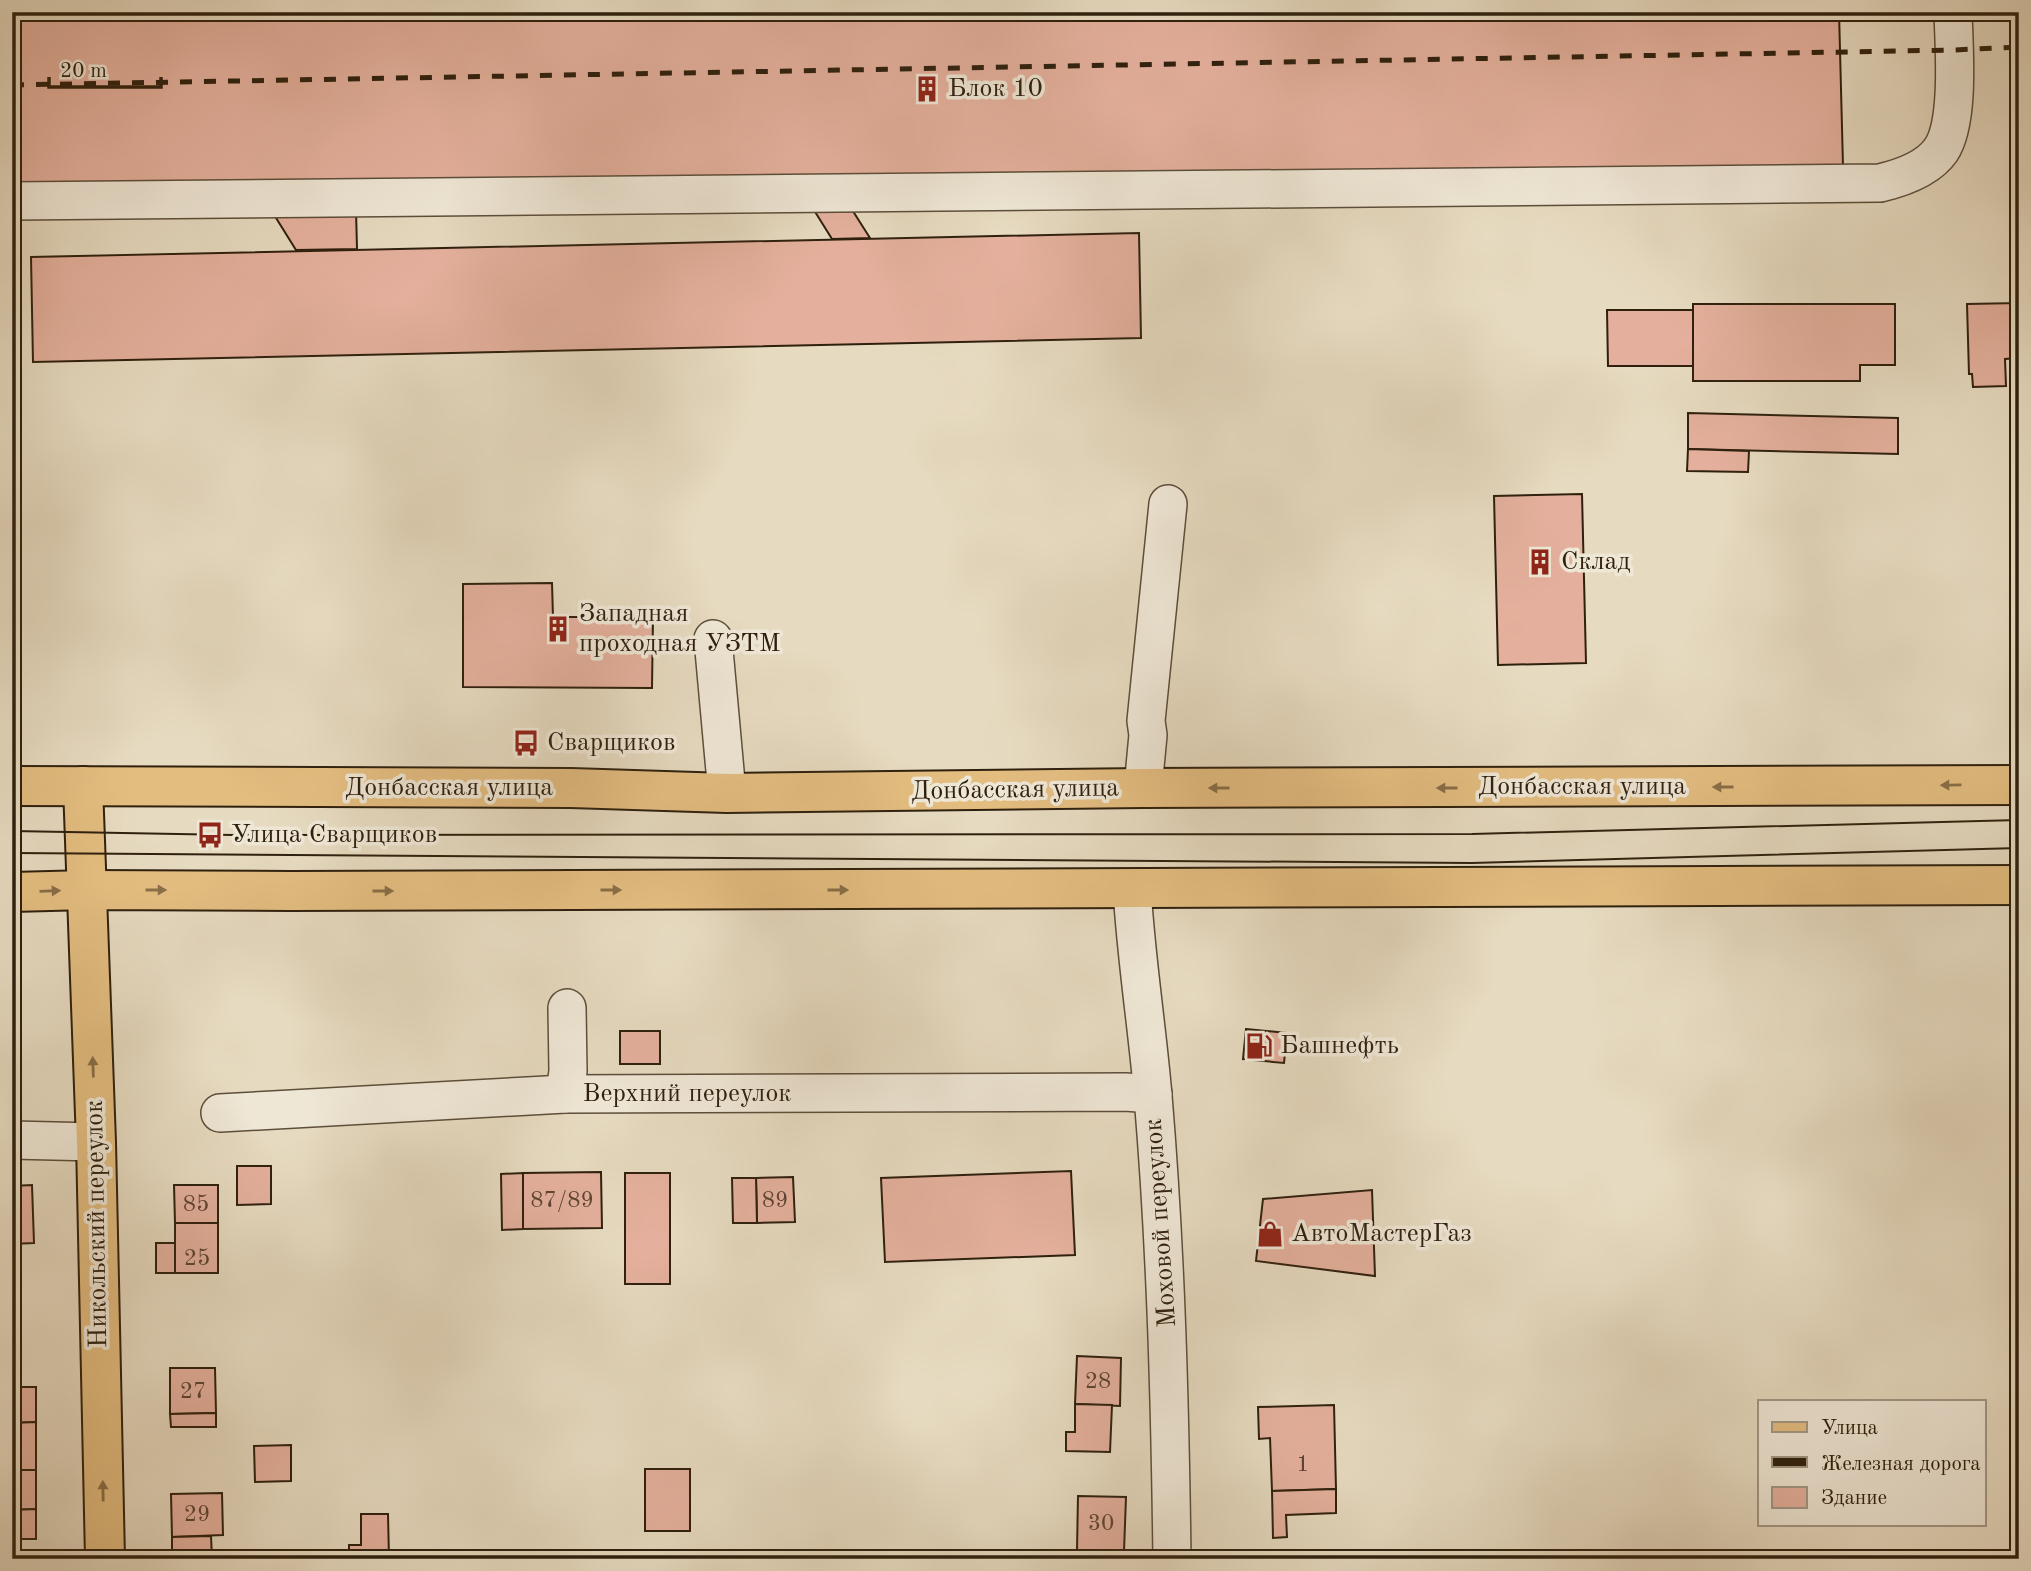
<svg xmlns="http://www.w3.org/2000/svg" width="2031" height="1571" font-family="'Old Standard TT',serif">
	<rect width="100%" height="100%" fill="#e6dac0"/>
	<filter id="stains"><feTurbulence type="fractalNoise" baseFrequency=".00286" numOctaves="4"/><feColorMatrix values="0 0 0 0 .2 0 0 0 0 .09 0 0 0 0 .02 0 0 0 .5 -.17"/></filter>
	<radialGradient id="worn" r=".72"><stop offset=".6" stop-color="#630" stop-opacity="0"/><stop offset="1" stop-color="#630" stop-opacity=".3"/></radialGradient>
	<!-- building -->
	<g fill="#e4b09d" stroke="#2f200e" stroke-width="2">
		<polygon points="12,12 1839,12 1843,166 12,202"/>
		<polygon points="799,186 837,186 870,238 832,239"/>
		<polygon points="263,197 356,210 357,249 296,250"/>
		<polygon points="1139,233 1141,338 33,362 31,257"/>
		<polygon points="2019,303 2019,358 2005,359 2006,386 1973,387 1972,374 1969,374 1967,304"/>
		<polygon points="1693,304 1895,304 1895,365 1860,365 1860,381 1693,381"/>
		<polygon points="1607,310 1693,310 1693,366 1608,366"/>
		<polygon points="1688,413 1898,418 1898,454 1688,449"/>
		<polygon points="1688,449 1749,451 1748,472 1687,471"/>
		<polygon points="1582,494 1586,663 1498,665 1494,496"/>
		<polygon points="552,583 553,617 653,617 652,688 463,687 463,584"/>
		<polygon points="1246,1029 1287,1033 1284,1063 1243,1059"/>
		<rect x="620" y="1031" width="40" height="33"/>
		<polygon points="237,1166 271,1166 271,1204 237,1205"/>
		<polygon points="1071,1171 1075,1255 885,1262 881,1178"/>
		<polygon points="601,1172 602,1228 523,1229 523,1173"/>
		<polygon points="523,1173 523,1229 502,1230 501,1174"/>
		<rect x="625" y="1173" width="45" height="111"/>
		<polygon points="793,1177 795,1222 757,1223 756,1178"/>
		<polygon points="732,1178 756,1178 757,1223 733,1223"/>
		<polygon points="32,1185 34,1243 12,1244 12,1186"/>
		<polygon points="174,1185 218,1185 218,1223 175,1223"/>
		<polygon points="1372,1190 1375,1276 1256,1261 1263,1199"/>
		<rect x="175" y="1223" width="43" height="50"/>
		<rect x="156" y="1243" width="19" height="30"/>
		<polygon points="1077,1356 1121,1358 1120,1406 1075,1404"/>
		<polygon points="170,1368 215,1368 216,1413 170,1414"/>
		<polygon points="12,1387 36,1387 36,1422 12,1423"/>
		<polygon points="1075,1404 1112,1405 1110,1452 1066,1451 1066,1432 1075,1432"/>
		<polygon points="1334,1405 1336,1489 1272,1491 1270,1438 1259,1439 1258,1407"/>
		<polygon points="216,1413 216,1427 171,1427 170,1414"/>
		<polygon points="36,1422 36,1470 12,1470 12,1423"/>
		<polygon points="291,1445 291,1481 255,1482 254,1446"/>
		<rect x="645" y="1469" width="45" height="62"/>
		<polygon points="12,1470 36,1470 36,1509 12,1510"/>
		<polygon points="1336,1489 1336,1513 1286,1515 1287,1537 1273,1538 1272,1491"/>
		<polygon points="222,1493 223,1535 172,1537 171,1494"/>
		<polygon points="1078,1496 1126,1497 1124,1551 1077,1550"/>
		<polygon points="36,1509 36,1539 12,1539 12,1510"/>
		<polygon points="361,1514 388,1514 389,1559 349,1559 349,1545 361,1545"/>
		<polygon points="211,1536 212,1558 172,1559 172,1537"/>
		<polygon points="1077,1550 1124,1551 1124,1559 1077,1559"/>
	</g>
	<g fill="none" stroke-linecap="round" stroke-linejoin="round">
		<!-- minor casing -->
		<g stroke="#5d4e3a" stroke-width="40">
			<g id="minor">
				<path d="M12,201L1880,183C1901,178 1928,169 1941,150C1960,122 1954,47 1953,12"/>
				<polyline points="713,639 727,793"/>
				<polyline points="1143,788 1148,735 1146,721 1168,504"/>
				<path d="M1132,889C1136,958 1147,1026 1153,1096C1166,1250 1170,1404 1172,1559"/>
				<polyline points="565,1094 568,1071 567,1008"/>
				<polyline points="220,1113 565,1094 1125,1092 1153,1094"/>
				<polyline points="12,1140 96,1142"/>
			</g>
		</g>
		<!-- major casing -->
		<g stroke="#2f200e" stroke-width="42">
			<g id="major">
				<polyline points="12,786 571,788 727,793 1143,788 2019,785"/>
				<polyline points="83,786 96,1142 105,1559"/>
				<polyline points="12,892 88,890 291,891 2019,885"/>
			</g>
		</g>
		<!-- minor -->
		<use href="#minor" stroke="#efe7d6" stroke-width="37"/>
		<!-- major -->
		<use href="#major" stroke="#e3bd80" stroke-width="38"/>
		<!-- tram -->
		<g stroke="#2f200e" stroke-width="2">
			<polyline points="12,831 233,835 1472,834 2019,820"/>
			<polyline points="12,853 1472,863 2019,848"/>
		</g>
		<!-- rail -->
		<g stroke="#2f200e" stroke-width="5" stroke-dasharray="12 12" stroke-linecap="butt">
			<polyline points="12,85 1954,50 2019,47"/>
			<polyline points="2010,1559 2019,1545"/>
		</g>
	</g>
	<!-- one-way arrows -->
	<defs><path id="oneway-solid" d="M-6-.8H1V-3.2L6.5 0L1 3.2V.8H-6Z" transform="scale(1.75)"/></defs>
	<g fill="#896e47">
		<use href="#oneway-solid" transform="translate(1951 785) rotate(179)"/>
		<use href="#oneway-solid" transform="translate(1723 787) rotate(180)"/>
		<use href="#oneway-solid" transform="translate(1219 788) rotate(180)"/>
		<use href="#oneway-solid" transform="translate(1447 788) rotate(180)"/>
		<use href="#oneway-solid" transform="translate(156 890)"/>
		<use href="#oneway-solid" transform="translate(611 890)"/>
		<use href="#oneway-solid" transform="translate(838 890)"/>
		<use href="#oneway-solid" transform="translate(50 891) rotate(-2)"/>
		<use href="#oneway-solid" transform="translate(383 891)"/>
		<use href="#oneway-solid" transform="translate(93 1067) rotate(-92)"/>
		<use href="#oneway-solid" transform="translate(103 1491) rotate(-91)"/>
	</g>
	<!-- icons -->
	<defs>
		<g id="building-bare" transform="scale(2.1)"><path d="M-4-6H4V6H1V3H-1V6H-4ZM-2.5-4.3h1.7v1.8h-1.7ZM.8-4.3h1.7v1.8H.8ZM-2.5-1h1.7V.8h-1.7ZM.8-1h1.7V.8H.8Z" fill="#8f2418" stroke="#efe7d6" stroke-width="2.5" paint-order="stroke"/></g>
		<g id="bus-bare" transform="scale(2.1)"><path d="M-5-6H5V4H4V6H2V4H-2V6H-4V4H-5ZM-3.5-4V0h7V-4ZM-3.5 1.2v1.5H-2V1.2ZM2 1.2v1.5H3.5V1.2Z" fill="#8f2418" stroke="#efe7d6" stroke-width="2.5" paint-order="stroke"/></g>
		<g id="fuel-bare" transform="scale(2.1)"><path d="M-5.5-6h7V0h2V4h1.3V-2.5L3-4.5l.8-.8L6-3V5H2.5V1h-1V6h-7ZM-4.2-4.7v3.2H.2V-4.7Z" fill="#8f2418" stroke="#efe7d6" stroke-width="2.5" paint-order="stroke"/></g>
		<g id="shop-bare" transform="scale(2.1)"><path d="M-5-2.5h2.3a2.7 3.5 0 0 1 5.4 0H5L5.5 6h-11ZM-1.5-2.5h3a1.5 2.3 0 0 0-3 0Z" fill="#8f2418" stroke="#efe7d6" stroke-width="2.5" paint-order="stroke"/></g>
	</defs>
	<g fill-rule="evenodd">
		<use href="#building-bare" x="927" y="89"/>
		<use href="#building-bare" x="1540" y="562"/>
		<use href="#building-bare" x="558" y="629"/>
		<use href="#bus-bare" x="526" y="743"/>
		<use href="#bus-bare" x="210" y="835"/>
		<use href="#fuel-bare" x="1259" y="1046"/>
		<use href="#shop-bare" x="1270" y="1234"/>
	</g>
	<g text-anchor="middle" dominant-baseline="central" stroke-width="7" stroke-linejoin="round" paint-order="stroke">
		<!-- number labels -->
		<g font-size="23" fill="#5c4432">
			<text x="562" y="1200">87/89</text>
			<text x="775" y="1200">89</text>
			<text x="196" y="1204">85</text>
			<text x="197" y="1258">25</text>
			<text x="1098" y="1381">28</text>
			<text x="193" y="1391">27</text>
			<text x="1303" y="1464">1</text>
			<text x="197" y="1514">29</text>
			<text x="1101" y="1523">30</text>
		</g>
		<!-- poi labels -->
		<g font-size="26" fill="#2f200e" stroke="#efe7d6" text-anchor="start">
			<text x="948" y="89">Блок 10</text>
			<text x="1561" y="562">Склад</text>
			<text x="579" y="614">Западная<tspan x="579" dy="30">проходная УЗТМ</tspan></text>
			<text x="547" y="743">Сварщиков</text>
			<text x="231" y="835">Улица Сварщиков</text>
			<text x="1280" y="1046">Башнефть</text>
			<text x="1291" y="1234">АвтоМастерГаз</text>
		</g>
		<!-- street labels -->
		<g font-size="26" fill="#2f200e" stroke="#efe7d6">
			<text x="1582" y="787">Донбасская улица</text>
			<text x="449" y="788">Донбасская улица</text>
			<text transform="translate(1015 790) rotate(-1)">Донбасская улица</text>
			<text x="687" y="1094">Верхний переулок</text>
			<text transform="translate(1161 1223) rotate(-94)">Моховой переулок</text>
			<text transform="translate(97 1224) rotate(-91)">Никольский переулок</text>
		</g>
	</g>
	<!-- margin -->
	<rect width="2031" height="1571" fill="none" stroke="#e6dac0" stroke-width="42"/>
	<rect x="14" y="14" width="2003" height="1543" fill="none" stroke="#2f200e" stroke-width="3.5"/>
	<rect x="21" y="21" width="1989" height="1529" fill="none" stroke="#2f200e" stroke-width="2"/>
	<!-- legend -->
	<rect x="1758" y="1400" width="228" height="126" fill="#efe7d6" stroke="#a29786" stroke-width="2"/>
	<rect x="1772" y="1422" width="35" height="10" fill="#e3bd80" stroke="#a29786" stroke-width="2"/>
	<text x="1821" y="1434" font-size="21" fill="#2f200e">Улица</text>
	<rect x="1772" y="1457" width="35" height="10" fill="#2f200e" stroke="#a29786" stroke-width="2"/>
	<text x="1821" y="1470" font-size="21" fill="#2f200e">Железная дорога</text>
	<rect x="1772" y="1487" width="35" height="21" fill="#e4b09d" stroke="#a29786" stroke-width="2"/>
	<text x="1821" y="1504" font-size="21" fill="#2f200e">Здание</text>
	<!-- scale -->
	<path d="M49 77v10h112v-10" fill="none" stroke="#2f200e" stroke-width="3.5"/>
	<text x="60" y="77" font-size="21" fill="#2f200e" stroke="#efe7d6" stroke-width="5" paint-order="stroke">20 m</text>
	<rect width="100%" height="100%" filter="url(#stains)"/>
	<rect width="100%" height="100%" fill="url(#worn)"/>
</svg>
